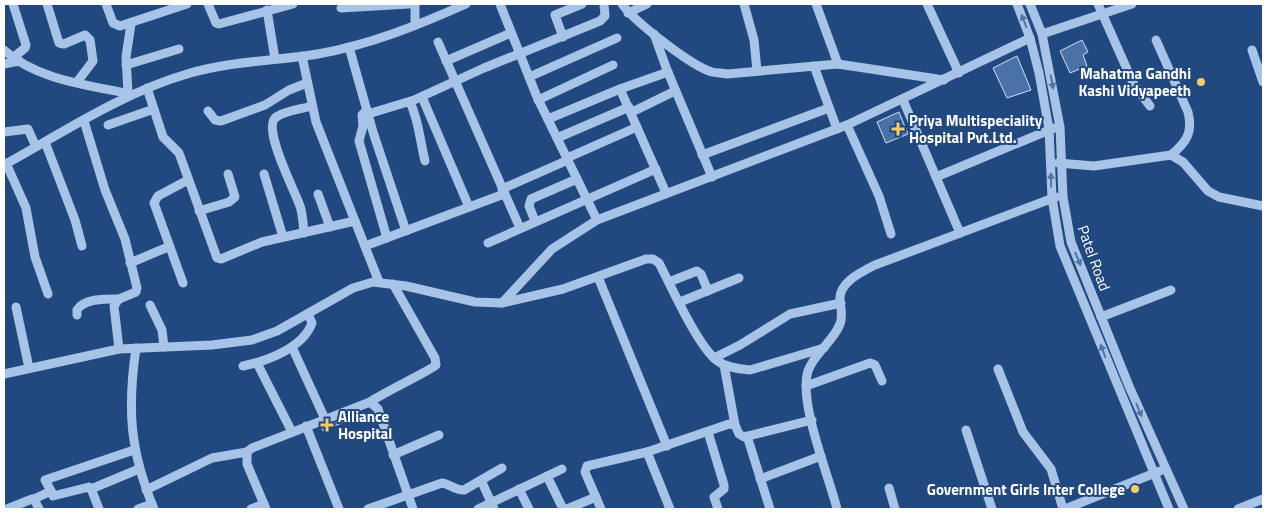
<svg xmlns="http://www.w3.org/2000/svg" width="1267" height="513" font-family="'Titillium Web',sans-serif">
	<rect width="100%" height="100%" fill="#22497f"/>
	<!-- building -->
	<g fill="#4b72a8" stroke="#cbddf5">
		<polygon points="1082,40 1088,52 1083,55 1087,66 1070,73 1060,51"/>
		<polygon points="1017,56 1031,90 1007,98 993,68"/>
		<polygon points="899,112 908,134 886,143 877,122"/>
		<polygon points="344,419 346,421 323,431 322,428"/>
	</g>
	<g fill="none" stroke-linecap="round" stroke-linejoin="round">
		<!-- minor -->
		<g stroke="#a7c3e7" stroke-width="9">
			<polyline points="13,4 26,45 25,48 14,57"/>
			<polyline points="47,4 59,43 64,44 85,35 90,40 93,61 77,82"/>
			<polyline points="106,4 113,23 120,26 187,4"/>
			<polyline points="208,4 216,23 219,24 293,4"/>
			<polyline points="415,4 415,25"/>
			<polyline points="500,4 537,97 597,220"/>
			<path d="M622,4C634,21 691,66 712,72C716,73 722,73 727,74L838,64L944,80"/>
			<polyline points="744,4 754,40 757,71"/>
			<polyline points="816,4 838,64"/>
			<polyline points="927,4 959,73"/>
			<polyline points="1017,4 1030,38 1039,73 1049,129 1052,198 1060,246 1169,509"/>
			<polyline points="1030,4 1042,34 1060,127 1063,197 1071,242 1129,386 1184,509"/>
			<polyline points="1098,4 1134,85 1150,106"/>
			<polyline points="341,8 409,4"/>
			<polyline points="267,10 275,59"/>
			<polyline points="628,13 647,4"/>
			<polyline points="654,34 667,70 712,177"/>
			<polyline points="1042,34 1132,4"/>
			<polyline points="563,37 555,15 582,4"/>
			<path d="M1156,40L1188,112C1193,132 1187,142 1171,155"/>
			<polyline points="438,42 520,228"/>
			<polyline points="349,47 373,132 406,231"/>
			<path d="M4,50C37,80 88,85 131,94"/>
			<polyline points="1252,50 1263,82"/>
			<polyline points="302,56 316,122 379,282"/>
			<polyline points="446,61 511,33"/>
			<polyline points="4,64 19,61"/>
			<polyline points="126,65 179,49"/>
			<polyline points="814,66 837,129"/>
			<polyline points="529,77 617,38"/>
			<polyline points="147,88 163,137 179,153 217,258 221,259 262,242 355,221"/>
			<polyline points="620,89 666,193"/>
			<polyline points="128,93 126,57 131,24"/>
			<polyline points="422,97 469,207"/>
			<polyline points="538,100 613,65"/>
			<polyline points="903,100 936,177 1054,128"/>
			<path d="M410,102C419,121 420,141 425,161"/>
			<polyline points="367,110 362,115 363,126 359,141 387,238"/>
			<polyline points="208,111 215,120 221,121 265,105 289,90 307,83"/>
			<polyline points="632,112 675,91"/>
			<polyline points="368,114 414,100 484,68 600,21 605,16 604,4"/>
			<polyline points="548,119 620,89 668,72"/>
			<polyline points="84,121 105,190 125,239 137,288 136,292 119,299 114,306 119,349"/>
			<polyline points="108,125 154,109"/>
			<polyline points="847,125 879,196 891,234"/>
			<polyline points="4,132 28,129 36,147"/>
			<polyline points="557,138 629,107"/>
			<polyline points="45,142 75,220 82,246"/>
			<polyline points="702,155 829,108"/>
			<polyline points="567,158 637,127"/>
			<polyline points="6,163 26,208 35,257 48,294"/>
			<polyline points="1058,163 1094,166 1171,155 1183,162 1208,191 1219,197 1263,206"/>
			<path d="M4,165C64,132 122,93 187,74C230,61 275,61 318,54C369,45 419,25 466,4"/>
			<polyline points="264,174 283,237"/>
			<polyline points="936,177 960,233"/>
			<polyline points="502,189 568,160"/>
			<polyline points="318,194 330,227"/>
			<polyline points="199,211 229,202 235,197 228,174"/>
			<polyline points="535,221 529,206 531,199 577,179"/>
			<path d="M304,233C303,224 303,215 300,206C295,191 263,131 275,118C283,111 302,109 312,106"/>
			<polyline points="488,243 656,169"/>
			<polyline points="365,246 504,194"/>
			<polyline points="130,263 168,247"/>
			<polyline points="598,277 667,446"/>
			<polyline points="669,282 697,271 701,274 708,291"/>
			<polyline points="183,283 154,203 158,196 188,180"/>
			<polyline points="680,302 739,278"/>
			<polyline points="502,303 552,249 597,220 847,125 1030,38"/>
			<polyline points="150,305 162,330 164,347"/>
			<polyline points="16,307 29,368"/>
			<path d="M77,315V310C84,298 107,299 119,299"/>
			<polyline points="1101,317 1171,290"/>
			<polyline points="292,347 325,419"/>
			<path d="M136,348C127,410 130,451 154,509"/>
			<polyline points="714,358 740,345 790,314 841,303"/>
			<polyline points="257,363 292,432"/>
			<polyline points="724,365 735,425"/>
			<path d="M243,366C267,361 303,348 312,323L308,314"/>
			<polyline points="998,369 1023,432 1051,469 1063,509"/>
			<path d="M4,374L119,349L212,345L252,340L277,331L353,288L373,282L406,286L475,302L502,303L563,289L646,259H653L659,263C672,288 695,340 714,358C723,367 737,369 750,370L824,348"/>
			<polyline points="806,386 870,363 875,365 882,381"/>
			<path d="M370,402C381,394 433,369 436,365L435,358L393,284"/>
			<polyline points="306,426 339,509"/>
			<polyline points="966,430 992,509"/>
			<polyline points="708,432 724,485 724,489 714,497 718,509"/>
			<polyline points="747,436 770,509"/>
			<polyline points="647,452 670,509"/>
			<polyline points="393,455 439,435"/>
			<polyline points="547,476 563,509"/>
			<polyline points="760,479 821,456"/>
			<polyline points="481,480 494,509"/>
			<polyline points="889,488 895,509"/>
			<polyline points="91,489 139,469"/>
			<polyline points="519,489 529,509"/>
			<polyline points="146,490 212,458 247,452"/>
			<polyline points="51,491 45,480 134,450"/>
			<polyline points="34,499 51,491 53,496 89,487 92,491 99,509"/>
			<polyline points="7,509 32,499 34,499 39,509"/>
			<polyline points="138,509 152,504"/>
			<polyline points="251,509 264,504"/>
			<polyline points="266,509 247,464 247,452 252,448 370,402 378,409 413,509"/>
			<path d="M368,509L442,483C450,484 456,491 464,490L502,468"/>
			<polyline points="478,509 562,469"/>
			<polyline points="567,509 596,497"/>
			<polyline points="601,509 585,472 587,466 647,452 729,424 735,425 739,434 744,437 812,420"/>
			<path d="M837,509C829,476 798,402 808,371C814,353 833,342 840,324C843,316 841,309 840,301C838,283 861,272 875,265L1056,197"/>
			<polyline points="1065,509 1160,471"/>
			<polyline points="1238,509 1263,499"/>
		</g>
	</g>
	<!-- one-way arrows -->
	<defs><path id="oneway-solid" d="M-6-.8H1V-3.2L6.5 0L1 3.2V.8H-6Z" transform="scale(1.25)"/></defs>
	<g fill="#5174a3">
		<use href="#oneway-solid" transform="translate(1024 21) rotate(-111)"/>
		<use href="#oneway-solid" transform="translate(1052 82) rotate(80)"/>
		<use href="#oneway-solid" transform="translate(1051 180) rotate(-91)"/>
		<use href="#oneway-solid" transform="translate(1078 259) rotate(67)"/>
		<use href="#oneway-solid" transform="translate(1103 351) rotate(-111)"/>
		<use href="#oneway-solid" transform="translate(1139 410) rotate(67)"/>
	</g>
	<!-- markers -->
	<g fill="#f2cd6a" stroke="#22497f" stroke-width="2">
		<circle cx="1201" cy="82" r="5"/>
		<path d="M895.5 121.5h5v5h5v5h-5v5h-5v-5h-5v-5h5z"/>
		<path d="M324.5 417.5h5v5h5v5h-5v5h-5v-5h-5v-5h5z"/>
		<circle cx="1135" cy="489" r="5"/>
	</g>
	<g text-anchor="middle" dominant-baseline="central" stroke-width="4" stroke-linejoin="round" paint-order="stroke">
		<!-- poi labels -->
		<g font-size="15" font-weight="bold" fill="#fff" stroke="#22497f" text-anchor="end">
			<text x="1191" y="73">Mahatma Gandhi<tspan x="1191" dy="17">Kashi Vidyapeeth</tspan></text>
			<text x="909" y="120" text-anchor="start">Priya Multispeciality<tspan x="909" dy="17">Hospital Pvt.Ltd.</tspan></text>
			<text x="338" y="416" text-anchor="start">Alliance<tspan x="338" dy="17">Hospital</tspan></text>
			<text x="1125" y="489">Government Girls Inter College</text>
		</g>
		<!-- street labels -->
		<g font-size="15" fill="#fff" stroke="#22497f">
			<text transform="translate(1094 258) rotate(70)">Patel Road</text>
		</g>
	</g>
	<!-- border -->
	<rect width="1267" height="513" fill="none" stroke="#ffffff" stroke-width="10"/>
</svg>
